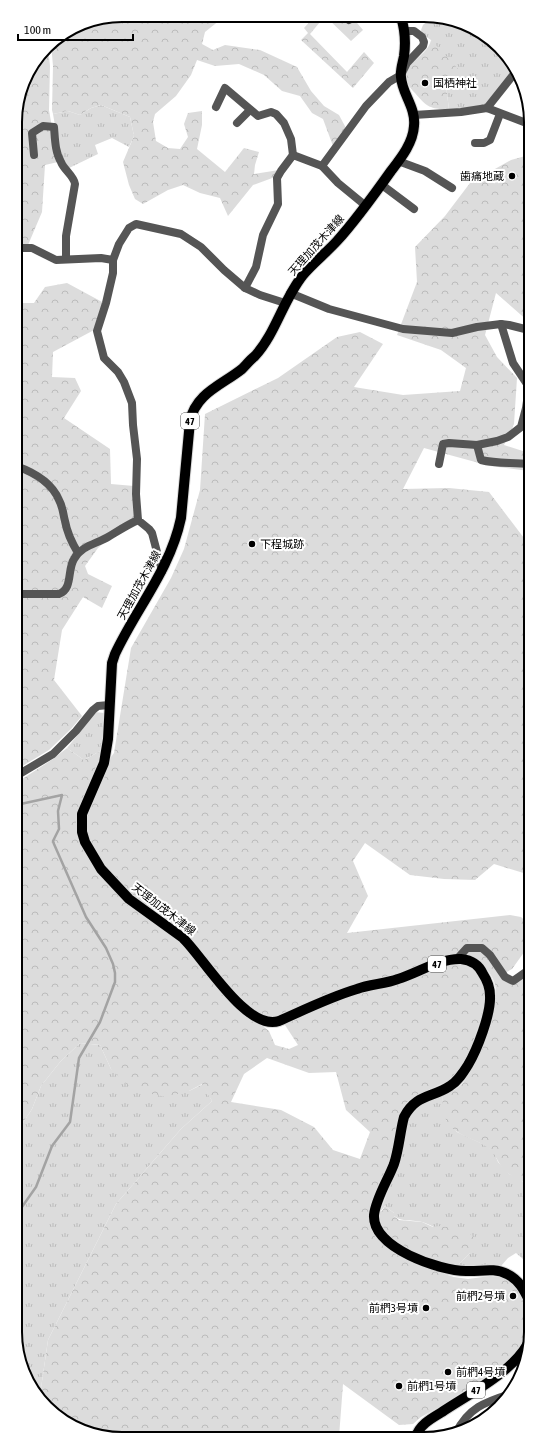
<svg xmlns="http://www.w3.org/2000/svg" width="546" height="1454" font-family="'Asap Condensed','Noto Sans JP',sans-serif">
	<defs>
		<pattern id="grass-tufts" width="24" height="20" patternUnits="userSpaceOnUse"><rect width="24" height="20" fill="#dcdcdc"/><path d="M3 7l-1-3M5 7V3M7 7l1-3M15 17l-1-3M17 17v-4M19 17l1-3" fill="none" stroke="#bbb"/></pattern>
		<pattern id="forest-crowns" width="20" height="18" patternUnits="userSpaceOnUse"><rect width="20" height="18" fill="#dcdcdc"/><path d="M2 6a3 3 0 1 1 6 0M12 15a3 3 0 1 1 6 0" fill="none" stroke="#bbb"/></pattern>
	</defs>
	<rect width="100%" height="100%" fill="#fff"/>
	<!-- grass -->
	<g fill="url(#grass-tufts)">
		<polygon points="431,17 445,17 500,47 513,72 489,103 480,106 449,110 446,85 431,40 423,35 421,30 423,25"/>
		<polygon points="101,105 130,117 134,136 129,147 112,138 95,145 98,154 67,169 61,161 53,114 68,111 80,115 91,108"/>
		<polygon points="95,712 104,713 102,750 84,760 67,748 81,731"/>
		<polygon points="80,1043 100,1045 111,1069 189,1091 203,1084 212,1101 181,1129 116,1204 48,1340 40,1395 17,1353 17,1132 32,1109 41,1086 60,1062"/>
		<path d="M442,1096L446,1120L457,1132L487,1146L494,1152L498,1162L509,1174L519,1178L529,1189L528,1209L531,1213V1266L516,1253L508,1258L501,1266L495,1265L457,1266L470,1253C456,1242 441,1229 425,1223C415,1219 403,1223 394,1216V1213L385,1206L380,1212L398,1164L409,1118L413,1111L427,1100Z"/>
	</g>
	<!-- forest -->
	<g fill="url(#forest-crowns)" fill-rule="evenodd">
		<polygon points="122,15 225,16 205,32 202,44 213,50 225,45 260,50 297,67 311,91 324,106 339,115 346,128 333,146 323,119 312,113 300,96 282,91 264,75 239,64 215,66 197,60 191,75 176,96 155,114 153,122 156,141 168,148 180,149 188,137 184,124 188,113 202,111 202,125 197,149 225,172 244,148 259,152 255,165 254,174 279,170 275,177 253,185 228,216 220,198 200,193 183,185 168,190 143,204 135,199 129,185 123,162 134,136 130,117 101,105 91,108 80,115 68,111 53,114 52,110 53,66 51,43 82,23"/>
		<polygon points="315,16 352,17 363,30 351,41 325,16 310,34 347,72 364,52 374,63 353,88 301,40 308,33 304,28"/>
		<path d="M431,40L462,73L456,78L458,83L446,85L449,110C429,108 428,108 415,93C389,66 427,60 431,40Z"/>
		<polygon points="48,47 50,66 49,110 58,162 45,165 42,212 28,245 15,246 15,115 26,75"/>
		<path d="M529,155V322L496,293L485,335L497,357L517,378L514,424L504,445L529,453V471L490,466L424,448L403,489L449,488L489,492L530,546V565L525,575L530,577V875L494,864L475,880L444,879L410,875L365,843L353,861L368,896L347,933L510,915L521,917L530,925V944L512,969L505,973V979L530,971L531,1213C525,1204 532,1193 525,1184C519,1177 511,1177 505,1171C497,1163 496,1152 487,1147C474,1138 455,1136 446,1120C443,1114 443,1103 442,1096C449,1092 458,1089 463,1083C474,1068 497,1008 496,990C495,976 483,963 471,956L408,971L271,1021C263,1016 254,1012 247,1007C234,996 224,981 211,969C180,941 93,871 87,831C84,811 103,776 111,757L114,753L131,648L171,578L184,549L200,490L205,414L278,378L337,337L360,332L383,344L354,387L403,395L460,391L466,368L441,350L397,335L417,282L415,247L445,216L470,183L511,160Z"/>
		<polygon points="67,283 104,303 94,330 53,352 52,377 75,378 81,391 64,418 110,449 111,484 134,486 134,517 109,534 78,548 73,540 62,499 16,463 16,303 34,303 45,287"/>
		<polygon points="16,468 40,481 55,496 76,554 66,585 62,591 16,590"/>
		<polygon points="108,539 98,548 85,566 88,574 112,586 102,608 83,597 62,630 54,680 82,716 71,729 49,750 16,770 16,594 59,596 80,555"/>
		<path d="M67,748L84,760L102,750L99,762L77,816L78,832L84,851L102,875L178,938L259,1023L269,1031L275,1045L289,1049L298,1045L283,1022L359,991L439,968L452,964H465L475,969L484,985L486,1004L470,1051L460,1070L448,1081L415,1096L405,1105L401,1111L398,1118L390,1162L373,1229L384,1245L417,1265L454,1277L468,1279L490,1276L501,1277L510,1280L516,1286L522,1297L529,1318V1328L526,1339L517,1353L504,1365L441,1406L421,1417L413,1424L399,1425L343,1384L339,1437H102L47,1408L40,1395L48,1340L116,1204L181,1129L212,1101L202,1084L189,1091L166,1097L133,1090L111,1069L100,1045L80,1043L60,1062L41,1086L32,1109L17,1132L16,856L22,852L16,846V783L53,759ZM267,1058L309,1073L336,1072L346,1110L370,1132L360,1159L333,1150L314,1127L281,1110L231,1102L244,1074Z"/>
		<path d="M385,1206L394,1213V1216L399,1220L422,1222L433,1227C442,1224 468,1230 474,1237C475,1238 476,1242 476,1243L470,1253L457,1266C448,1264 438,1263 430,1260C411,1253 376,1236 380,1212L382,1211Z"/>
	</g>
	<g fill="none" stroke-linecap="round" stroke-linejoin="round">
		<!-- stream -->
		<g stroke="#a3a3a3" stroke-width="2.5">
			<polyline points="16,805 62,795 58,811 59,829 53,841 54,844 86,917 106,948 113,964 115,973 115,982 100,1022 79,1058 70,1122 52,1146 36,1187 17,1214"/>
			<polyline points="17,1264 17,1268"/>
		</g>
		<!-- primary casing -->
		<g stroke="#dbdbdb" stroke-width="12">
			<g id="primary">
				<path d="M401,17C405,30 406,42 404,56C403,62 400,70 401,77C402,94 416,107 414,126C413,143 401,158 391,171C374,195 357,219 337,241C326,253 313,263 303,275C283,300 276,333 255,356C250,360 246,365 242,369C222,385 196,393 190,421L181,518C170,570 137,607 115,654L112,663L108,739L104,763L82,814V832L85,842L101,869L129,899L183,938C203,957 247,1032 279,1021C304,1010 330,997 357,989C370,984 385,984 398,979C418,973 440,958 461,959C471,960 479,965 483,974C487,980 490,988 490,996C491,1014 477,1050 468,1065C463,1073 458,1081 450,1086C432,1098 416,1094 404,1117C400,1132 399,1149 394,1164C388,1180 376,1198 374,1215C372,1248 440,1271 466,1271C479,1272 494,1267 507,1274C520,1280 525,1292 531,1304"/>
				<path d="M416,1437C419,1425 432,1418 442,1412C470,1393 518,1370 531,1337"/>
			</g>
		</g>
		<!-- minor -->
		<g stroke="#555" stroke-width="8">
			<polyline points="349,20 355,17"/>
			<polyline points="216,107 225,88 258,116 271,112 276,114 284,123 291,139 293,155"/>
			<polyline points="487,108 514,74"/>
			<polyline points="414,115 461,112 487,108 529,124"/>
			<polyline points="237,123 250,110"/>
			<polyline points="475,143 484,143 490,140 500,114"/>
			<path d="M34,155L32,133L43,126L54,127C55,139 55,152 61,162C64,170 74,176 75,184L66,236V259"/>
			<polyline points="398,161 425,171 452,188"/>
			<polyline points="322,166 366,106 389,82 401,75 407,63 423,46 424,42 422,37 414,31 405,31"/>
			<polyline points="382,185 414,209"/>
			<polyline points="15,248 32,248 56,260 101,258 113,260"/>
			<polyline points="245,288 256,267 263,235 278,204 277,178 281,171 293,155 322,166 338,183 366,206"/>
			<polyline points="290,293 329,309 403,329 452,333 477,327 501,324 509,325 529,330"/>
			<path d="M477,445L481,460C497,464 513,462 529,464"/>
			<polyline points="439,464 443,444 449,443 477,445 497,441 508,437 521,427 526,408 529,387 513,363 501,324"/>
			<path d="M16,466C33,472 52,483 59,500C63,507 63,514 65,521C67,533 72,543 78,553"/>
			<polyline points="162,571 152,533 149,529 138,520 136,494 137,459 133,425 132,403 124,382 118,372 104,358 97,331 106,303 113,273 113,260 119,244 129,228 136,224 181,234 201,247 224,270 245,288 260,295 285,303"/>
			<path d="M16,592L22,594H59C73,589 67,570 74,559C81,546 96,544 108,537C118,531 127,525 138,520"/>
			<polyline points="16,776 53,754 76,731 93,710 98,706 109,705"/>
			<polyline points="457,959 467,948 482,948 490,955 505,977 513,981 530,969"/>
			<path d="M456,1433C468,1408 485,1402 510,1394"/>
		</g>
		<!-- primary -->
		<use href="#primary" stroke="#000" stroke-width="10"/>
	</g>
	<!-- markers -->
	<g fill="#000" stroke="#fff" stroke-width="1.5">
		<circle cx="425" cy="83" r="4"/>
		<circle cx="512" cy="176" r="4"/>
		<circle cx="252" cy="544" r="4"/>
		<circle cx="513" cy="1296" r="4"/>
		<circle cx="426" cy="1308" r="4"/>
		<circle cx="448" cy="1372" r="4"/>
		<circle cx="399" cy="1386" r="4"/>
	</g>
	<g text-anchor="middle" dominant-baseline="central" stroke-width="4" stroke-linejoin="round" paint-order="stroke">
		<!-- shield labels -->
		<g fill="#fff" stroke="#4c4c4c" stroke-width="1">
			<rect x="181" y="413" width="18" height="16" rx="3"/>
			<rect x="428" y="956" width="18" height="16" rx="3"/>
			<rect x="467" y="1382" width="18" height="16" rx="3"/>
		</g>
		<g font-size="10" font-weight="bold" fill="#000">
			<text x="190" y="421">47</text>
			<text x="437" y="964">47</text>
			<text x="476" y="1390">47</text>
		</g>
		<!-- poi labels -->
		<g font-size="11" fill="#000" stroke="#fff" text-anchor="start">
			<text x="433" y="83">国栖神社</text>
			<text x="504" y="176" text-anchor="end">歯痛地蔵</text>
			<text x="260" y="544">下程城跡</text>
			<text x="505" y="1296" text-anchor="end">前椚2号墳</text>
			<text x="418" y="1308" text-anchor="end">前椚3号墳</text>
			<text x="456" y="1372">前椚4号墳</text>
			<text x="407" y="1386">前椚1号墳</text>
		</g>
		<!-- street labels -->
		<g font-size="11" fill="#000" stroke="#fff">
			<text transform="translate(316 245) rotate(-48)">天理加茂木津線</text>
			<text transform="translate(139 585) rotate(-61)">天理加茂木津線</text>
			<text transform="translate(164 909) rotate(38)">天理加茂木津線</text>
		</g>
	</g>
	<!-- crop -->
	<path d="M0 0H546V1454H0ZM122 22H424A100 100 0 0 1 524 122V1332A100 100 0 0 1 424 1432H122A100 100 0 0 1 22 1332V122A100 100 0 0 1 122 22Z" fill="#fff" fill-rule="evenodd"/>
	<path fill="none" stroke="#000" stroke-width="2" d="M122 22H424A100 100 0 0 1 524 122V1332A100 100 0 0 1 424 1432H122A100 100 0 0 1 22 1332V122A100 100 0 0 1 122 22Z"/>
	<!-- scale -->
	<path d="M18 34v6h115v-6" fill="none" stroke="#000000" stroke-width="2"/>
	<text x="24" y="34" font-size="12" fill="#000000" stroke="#ffffff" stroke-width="3" paint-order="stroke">100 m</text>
</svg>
